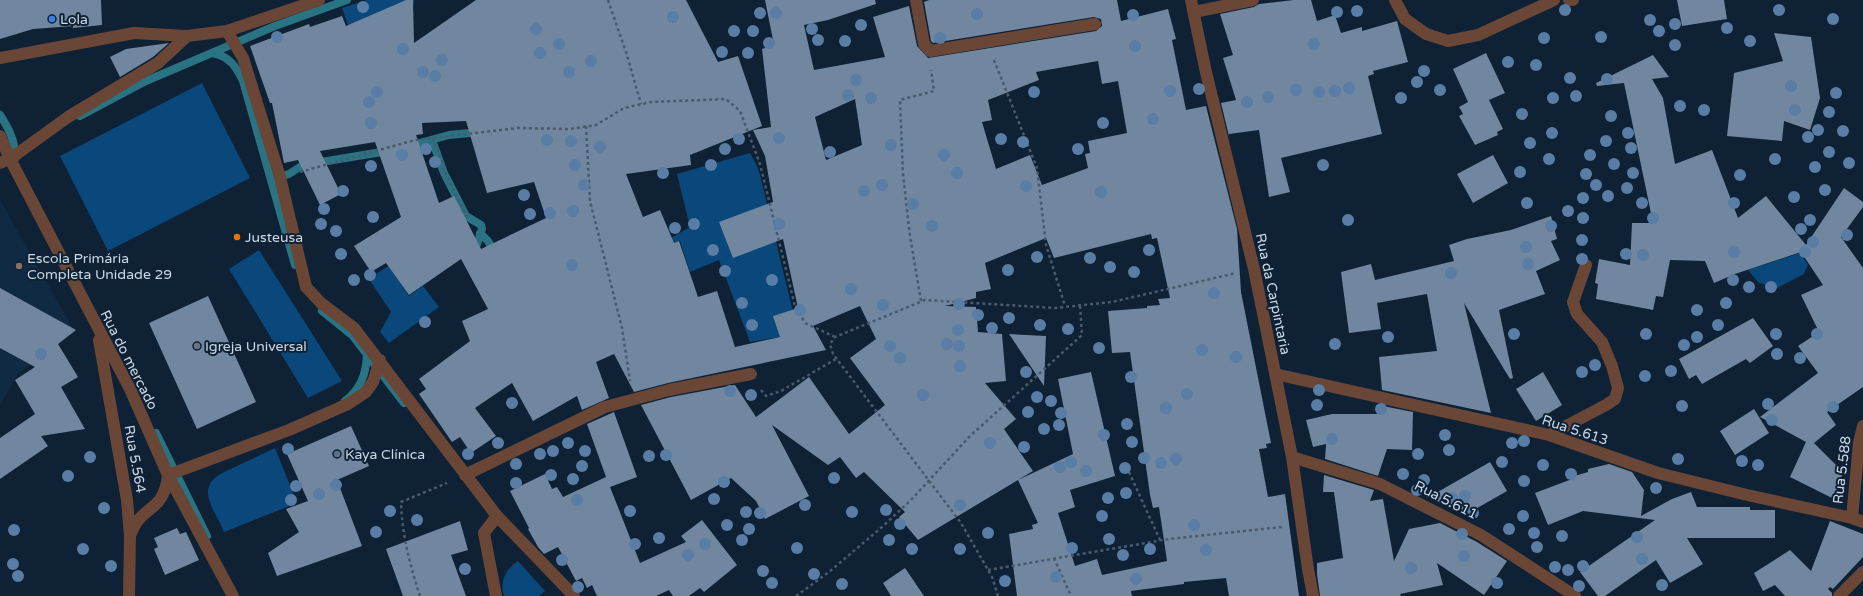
<svg xmlns="http://www.w3.org/2000/svg" width="1863" height="596" font-family="'Varela Round',sans-serif">
<style>
.built{fill:#112a43}
.green{fill:#0a487c}
.lines{fill:none;stroke-linecap:round;stroke-linejoin:round}
.stream{stroke:#2a7383;stroke-width:8}
.building{fill:#70879f;fill-rule:evenodd}
.path{stroke:#495a6c;stroke-width:2.5;stroke-dasharray:3 3;stroke-linecap:butt}
.minor{stroke:#6a4636;stroke-width:12}
.tree{fill:#597da4}
.shop-dot{fill:#3f7fe0;stroke:#0e2135;stroke-width:1.5}
.food-dot{fill:#e8710a;stroke:#0e2135;stroke-width:1.5}
.education-dot{fill:#8d6e63;stroke:#0e2135;stroke-width:1.5}
.worship-dot{fill:#6b7280;stroke:#0e2135;stroke-width:1.5}
.service-dot{fill:#5c6f8a;stroke:#0e2135;stroke-width:1.5}
.labels{text-anchor:middle;dominant-baseline:central;stroke-width:4;stroke-linejoin:round;paint-order:stroke}
.poi-label{font-size:14px;fill:#cbd7e5;stroke:#0e2135;text-anchor:start}
.street-label{font-size:14px;fill:#cbd7e5;stroke:#0e2135}
</style>
<rect width="100%" height="100%" fill="#0e2135"/>
<path class="built" d="M0,200L75,332L18,374L0,405Z"/>
<path class="green" d="M367,0H414L412,16L351,34L342,8Z
M202,83L250,178L108,251L60,156Z
M750,153L756,164L760,175L792,308L802,325L813,331L750,342L719,260L690,272L680,241L673,243L671,238L690,227L677,174Z
M434,235L435,236L390,268L409,296L423,286L439,307L389,343L380,332L391,312L369,279Z
M259,250L342,381L308,398L229,269Z
M1800,253L1808,265L1804,274L1775,289L1758,282L1748,270Z
M275,448L297,503L224,532C215,509 194,489 222,473Z
M518,561L545,591L539,596H504C499,582 506,569 518,561Z"/>
<g class="lines">
<path class="stream" d="M212,53C229,56 236,66 243,81L295,265
M0,115C9,129 16,142 15,159
M80,116L146,81L275,26L347,0
M432,140L444,173L466,216L481,225L482,229L474,253
M409,146L449,135L480,132
M276,178L289,174L303,165L388,151
M480,233L488,241L495,253
M322,311L353,336L404,403
M345,401C361,389 366,374 367,355
M156,433L207,536"/>
</g>
<path class="building" d="M0,0H101L102,25L73,28V26L33,29L0,39Z
M406,0H413L414,43L476,0H686L718,62L738,56L762,126L690,155L691,165L626,174L643,217L660,210L674,243L679,241L698,297L717,291L735,347L780,337L773,316L798,308L783,239L733,258L719,222L773,202L765,156L753,130L771,127L762,49L774,45L765,0H875L876,4L828,20L804,25L814,70L885,57L873,17L909,6L917,46L928,58L1096,31L1102,26L1101,19L1094,17L933,43L931,41L924,2L929,0H1117L1121,21L1168,9L1176,39L1172,40L1186,110L1206,106L1237,229L1241,292L1271,443L1266,444L1267,448L1259,449L1268,497L1285,494L1299,596H1229L1226,578L1184,582V584L1131,591L1132,596H1017L1009,534L1033,529L1032,525L1038,523L1018,480L918,540L899,517L905,512L864,472L856,478L840,457L828,465L772,425L809,496L765,519L756,501L731,478L691,500L641,405L671,397L735,385L756,417L809,377L849,434L885,405L850,358L876,339L860,306L813,326L826,350L668,383L634,392L614,354L596,362L609,398L582,410L577,396L533,421L512,383L475,408L496,436L471,453L460,437L452,442L419,394L426,389L419,379L470,341L462,321L488,309L461,259L409,295L386,263L371,272L354,246L401,217L375,142L320,151L341,194L320,205L298,160L284,163L272,103H270L250,46L309,24L310,27L342,16L346,26ZM1098,61L1102,84L1118,81L1127,133L1088,141L1090,153L1085,154L1088,168L1042,185L1030,155L996,169L982,122L992,120L988,100L1039,80L1036,72ZM855,99L862,145L826,160L815,117ZM466,121L487,193L534,182L546,218L481,249L454,196L439,203L416,135L423,134L422,123ZM1151,234L1152,239L1157,238L1170,298L1158,299L1160,305L1147,306V308L1108,311L1112,353L1130,352L1150,495L1153,508L1159,507L1167,561L1102,575L1097,559L1075,566L1058,513L1075,507L1070,490L1115,476L1091,372L1058,379L1073,454L1018,480L1033,471L1004,429L1016,419L985,383L1006,381L1002,334L978,332L976,307L945,306L976,298V292L991,289L985,263L1046,238L1054,258Z
M1294,0H1311L1317,21L1335,15L1341,33L1362,27V31L1397,21L1408,62L1373,71L1374,74L1368,76L1382,134L1281,158L1290,192L1269,197L1259,130L1229,134V136L1221,103L1236,100L1223,58L1233,55L1220,14L1254,7L1259,4Z
M1677,0H1724L1727,19L1682,26Z
M1774,33L1811,37L1820,98L1810,130L1784,121L1782,141L1727,136L1734,73L1783,61Z
M169,43L153,57L120,77L110,57L126,49Z
M1486,53L1505,93L1489,100L1503,129L1497,132L1498,135L1475,145L1459,116L1463,114L1459,107L1468,102L1453,69Z
M1653,55L1669,77L1652,79L1663,98L1675,164L1712,150L1738,218L1766,196L1806,245L1844,188L1863,202V207L1841,237L1863,268V387L1827,412L1836,425L1814,443L1843,472L1834,499L1790,477L1806,442L1760,417L1818,373L1798,346L1819,332L1801,295L1823,285L1801,252L1735,274L1714,283L1705,261L1670,260L1663,297L1656,296L1653,310L1596,299L1598,284L1595,283L1599,259L1630,265L1632,223H1653L1624,83L1597,86L1596,83Z
M1493,155L1508,183L1473,203L1457,174Z
M1551,216L1557,239L1551,241L1560,260L1536,271L1545,294L1499,310L1513,378L1510,379L1464,303L1491,413L1382,390L1379,357L1437,351L1427,294L1377,303L1381,329L1349,333L1341,272L1371,264L1375,280L1454,261L1449,245L1467,239L1511,230Z
M0,288L76,330L58,344L78,377L61,387L85,429L41,436L48,446L0,479V438L35,414L15,380L35,367L0,348Z
M208,296L256,402L197,429L149,323Z
M1753,318L1773,346L1750,363L1746,359L1702,384L1696,375L1689,379L1679,359Z
M1009,334L1046,336L1044,386Z
M1543,372L1562,405L1536,421L1516,389Z
M1383,406L1413,412L1412,450L1387,449L1378,476L1325,459L1326,444L1313,447L1306,420L1332,414H1384Z
M1754,409L1769,433L1735,455L1720,431Z
M614,412L637,477L610,487L640,563L686,542L681,536L702,520L737,565L704,592L700,588L689,596H673L669,590L656,596H597L592,585L587,588L582,578L576,581L558,547L544,554L538,547L528,529L529,528L510,491L545,474L552,489L557,487L563,497L606,477L587,424Z
M351,426L369,466L337,480L362,546L277,576L268,553L299,532L286,509L308,501L287,454Z
M1490,462L1507,491L1465,515L1429,497Z
M1609,464L1632,472L1644,490L1641,516L1672,499L1691,492L1697,507H1750V510H1775V538H1687L1703,564L1670,583L1656,560L1605,596H1598L1580,572L1655,520L1583,511L1548,525L1535,493L1572,479L1571,477L1588,472V469Z
M1324,475L1374,490L1370,501L1383,499L1394,561L1409,529L1440,523L1477,542L1507,561L1484,595L1437,563L1443,585L1400,594L1401,596H1320L1317,574V563L1343,558L1334,492H1323Z
M460,521L468,550L451,555L466,596H403L386,549Z
M1830,521L1863,534V557L1833,589L1830,587L1828,589L1832,593V596H1785L1775,585L1763,591L1754,573L1790,550L1811,571Z
M177,528L180,534L186,532L199,560L165,575L154,549L158,547L154,538Z
M905,568L924,596H891L883,583Z"/>
<g class="lines">
<path class="path" d="M608,0L626,52L641,104
M994,60L1037,168L1046,245L1065,306
M586,126L590,201L622,328L630,381
M433,138L445,173L467,217
M300,172L415,140L518,128L570,129L596,125L624,108L651,102L726,99L740,111L760,164L795,306L805,323L835,337
M921,301L910,236L903,174L900,100L934,91L931,70
M761,390L766,396L781,391L836,359
M1129,472L1160,540
M1054,558L1071,596
M988,570L1169,539L1282,527
M420,596C410,565 402,535 401,502L447,483
M796,596L829,572L882,527L911,500L969,437L1082,335L1080,305
M998,596L992,577L961,523L833,354L830,344L835,337L925,300L1055,308L1112,302L1236,273"/>
<path class="minor" d="M916,0L924,44L930,51L1095,24
M1191,0L1205,68L1254,269L1292,457L1308,569L1313,596
M1395,0L1405,19L1426,34L1448,41L1478,35L1554,0
M1569,0H1573
M1194,12L1253,0
M227,31L243,58L280,177L306,287L321,303L354,328L497,516L574,596
M0,58L134,33L187,36L227,31L319,0
M0,136L10,159L130,389L168,475L233,596
M0,163L10,159L68,117L158,63L187,36
M99,340L127,500L130,536L129,596
M1275,374L1549,435L1658,473L1747,495L1852,518L1863,522
M1549,435L1606,405L1615,399L1618,388L1612,366L1602,342L1577,314L1573,302L1586,265
M1292,457L1380,484L1481,535L1575,596
M465,475L605,407L669,390L751,374
M1852,518L1859,443L1863,426
M130,536C137,516 144,516 158,502C164,495 167,485 168,475L289,430L348,404L366,392L373,382L380,360
M496,596L484,533L497,516
M1839,596L1863,572"/>
</g>
<g class="tree">
<circle cx="363" cy="7" r="6"/>
<circle cx="1565" cy="10" r="6"/>
<circle cx="1779" cy="10" r="6"/>
<circle cx="1357" cy="11" r="6"/>
<circle cx="1337" cy="12" r="6"/>
<circle cx="760" cy="13" r="6"/>
<circle cx="776" cy="13" r="6"/>
<circle cx="977" cy="14" r="6"/>
<circle cx="1133" cy="15" r="6"/>
<circle cx="673" cy="17" r="6"/>
<circle cx="1833" cy="19" r="6"/>
<circle cx="1650" cy="20" r="6"/>
<circle cx="1675" cy="24" r="6"/>
<circle cx="861" cy="25" r="6"/>
<circle cx="1727" cy="28" r="6"/>
<circle cx="536" cy="29" r="6"/>
<circle cx="812" cy="29" r="6"/>
<circle cx="734" cy="31" r="6"/>
<circle cx="753" cy="31" r="6"/>
<circle cx="1659" cy="31" r="6"/>
<circle cx="277" cy="37" r="6"/>
<circle cx="1601" cy="37" r="6"/>
<circle cx="940" cy="38" r="6"/>
<circle cx="1544" cy="38" r="6"/>
<circle cx="818" cy="40" r="6"/>
<circle cx="845" cy="41" r="6"/>
<circle cx="1750" cy="41" r="6"/>
<circle cx="769" cy="43" r="6"/>
<circle cx="559" cy="44" r="6"/>
<circle cx="1314" cy="44" r="6"/>
<circle cx="1675" cy="45" r="6"/>
<circle cx="1135" cy="46" r="6"/>
<circle cx="403" cy="49" r="6"/>
<circle cx="722" cy="52" r="6"/>
<circle cx="540" cy="53" r="6"/>
<circle cx="748" cy="53" r="6"/>
<circle cx="442" cy="60" r="6"/>
<circle cx="591" cy="61" r="6"/>
<circle cx="1508" cy="62" r="6"/>
<circle cx="1536" cy="65" r="6"/>
<circle cx="1424" cy="71" r="6"/>
<circle cx="423" cy="72" r="6"/>
<circle cx="569" cy="72" r="6"/>
<circle cx="435" cy="76" r="6"/>
<circle cx="1570" cy="78" r="6"/>
<circle cx="1607" cy="79" r="6"/>
<circle cx="856" cy="80" r="6"/>
<circle cx="1417" cy="82" r="6"/>
<circle cx="1791" cy="86" r="6"/>
<circle cx="1349" cy="88" r="6"/>
<circle cx="1199" cy="89" r="6"/>
<circle cx="1296" cy="90" r="6"/>
<circle cx="1440" cy="90" r="6"/>
<circle cx="1170" cy="91" r="6"/>
<circle cx="1335" cy="91" r="6"/>
<circle cx="377" cy="92" r="6"/>
<circle cx="1034" cy="92" r="6"/>
<circle cx="1319" cy="92" r="6"/>
<circle cx="1836" cy="93" r="6"/>
<circle cx="848" cy="95" r="6"/>
<circle cx="1576" cy="96" r="6"/>
<circle cx="1268" cy="97" r="6"/>
<circle cx="871" cy="98" r="6"/>
<circle cx="1401" cy="98" r="6"/>
<circle cx="1553" cy="98" r="6"/>
<circle cx="369" cy="102" r="6"/>
<circle cx="1247" cy="102" r="6"/>
<circle cx="1680" cy="106" r="6"/>
<circle cx="1704" cy="110" r="6"/>
<circle cx="1795" cy="110" r="6"/>
<circle cx="1829" cy="112" r="6"/>
<circle cx="1522" cy="114" r="6"/>
<circle cx="1611" cy="116" r="6"/>
<circle cx="1153" cy="119" r="6"/>
<circle cx="371" cy="123" r="6"/>
<circle cx="1103" cy="123" r="6"/>
<circle cx="1818" cy="130" r="6"/>
<circle cx="1843" cy="131" r="6"/>
<circle cx="1552" cy="133" r="6"/>
<circle cx="1628" cy="133" r="6"/>
<circle cx="1808" cy="137" r="6"/>
<circle cx="779" cy="138" r="6"/>
<circle cx="739" cy="139" r="6"/>
<circle cx="1001" cy="139" r="6"/>
<circle cx="547" cy="140" r="6"/>
<circle cx="571" cy="141" r="6"/>
<circle cx="1606" cy="141" r="6"/>
<circle cx="1023" cy="142" r="6"/>
<circle cx="1530" cy="143" r="6"/>
<circle cx="891" cy="145" r="6"/>
<circle cx="600" cy="147" r="6"/>
<circle cx="1631" cy="148" r="6"/>
<circle cx="426" cy="149" r="6"/>
<circle cx="725" cy="149" r="6"/>
<circle cx="1078" cy="149" r="6"/>
<circle cx="830" cy="152" r="6"/>
<circle cx="1829" cy="152" r="6"/>
<circle cx="402" cy="155" r="6"/>
<circle cx="944" cy="155" r="6"/>
<circle cx="1590" cy="155" r="6"/>
<circle cx="1549" cy="159" r="6"/>
<circle cx="1775" cy="159" r="6"/>
<circle cx="435" cy="162" r="6"/>
<circle cx="1849" cy="163" r="6"/>
<circle cx="1614" cy="164" r="6"/>
<circle cx="575" cy="165" r="6"/>
<circle cx="711" cy="165" r="6"/>
<circle cx="1323" cy="165" r="6"/>
<circle cx="371" cy="166" r="6"/>
<circle cx="1815" cy="167" r="6"/>
<circle cx="1520" cy="172" r="6"/>
<circle cx="663" cy="173" r="6"/>
<circle cx="957" cy="173" r="6"/>
<circle cx="1633" cy="173" r="6"/>
<circle cx="1586" cy="174" r="6"/>
<circle cx="1740" cy="175" r="6"/>
<circle cx="584" cy="185" r="6"/>
<circle cx="882" cy="185" r="6"/>
<circle cx="1596" cy="185" r="6"/>
<circle cx="1026" cy="186" r="6"/>
<circle cx="1627" cy="188" r="6"/>
<circle cx="1825" cy="190" r="6"/>
<circle cx="343" cy="191" r="6"/>
<circle cx="864" cy="191" r="6"/>
<circle cx="1101" cy="192" r="6"/>
<circle cx="524" cy="195" r="6"/>
<circle cx="1608" cy="196" r="6"/>
<circle cx="1794" cy="197" r="6"/>
<circle cx="1583" cy="198" r="6"/>
<circle cx="1527" cy="203" r="6"/>
<circle cx="1642" cy="203" r="6"/>
<circle cx="1734" cy="203" r="6"/>
<circle cx="913" cy="204" r="6"/>
<circle cx="324" cy="209" r="6"/>
<circle cx="573" cy="211" r="6"/>
<circle cx="1568" cy="211" r="6"/>
<circle cx="550" cy="213" r="6"/>
<circle cx="530" cy="214" r="6"/>
<circle cx="373" cy="217" r="6"/>
<circle cx="1583" cy="218" r="6"/>
<circle cx="1653" cy="218" r="6"/>
<circle cx="1348" cy="220" r="6"/>
<circle cx="1810" cy="220" r="6"/>
<circle cx="321" cy="224" r="6"/>
<circle cx="694" cy="224" r="6"/>
<circle cx="779" cy="224" r="6"/>
<circle cx="932" cy="226" r="6"/>
<circle cx="1551" cy="226" r="6"/>
<circle cx="675" cy="228" r="6"/>
<circle cx="1801" cy="229" r="6"/>
<circle cx="336" cy="231" r="6"/>
<circle cx="1847" cy="235" r="6"/>
<circle cx="1582" cy="240" r="6"/>
<circle cx="1813" cy="242" r="6"/>
<circle cx="1526" cy="247" r="6"/>
<circle cx="713" cy="250" r="6"/>
<circle cx="1149" cy="250" r="6"/>
<circle cx="1734" cy="252" r="6"/>
<circle cx="1805" cy="252" r="6"/>
<circle cx="341" cy="254" r="6"/>
<circle cx="1626" cy="254" r="6"/>
<circle cx="1643" cy="255" r="6"/>
<circle cx="1037" cy="257" r="6"/>
<circle cx="1090" cy="258" r="6"/>
<circle cx="1582" cy="259" r="6"/>
<circle cx="1528" cy="264" r="6"/>
<circle cx="572" cy="265" r="6"/>
<circle cx="1110" cy="267" r="6"/>
<circle cx="1008" cy="270" r="6"/>
<circle cx="725" cy="271" r="6"/>
<circle cx="1134" cy="272" r="6"/>
<circle cx="1451" cy="273" r="6"/>
<circle cx="370" cy="275" r="6"/>
<circle cx="354" cy="280" r="6"/>
<circle cx="772" cy="280" r="6"/>
<circle cx="1733" cy="280" r="6"/>
<circle cx="1749" cy="287" r="6"/>
<circle cx="1771" cy="287" r="6"/>
<circle cx="851" cy="289" r="6"/>
<circle cx="1214" cy="293" r="6"/>
<circle cx="742" cy="303" r="6"/>
<circle cx="1726" cy="303" r="6"/>
<circle cx="959" cy="304" r="6"/>
<circle cx="883" cy="305" r="6"/>
<circle cx="800" cy="310" r="6"/>
<circle cx="1697" cy="310" r="6"/>
<circle cx="978" cy="315" r="6"/>
<circle cx="1009" cy="318" r="6"/>
<circle cx="425" cy="322" r="6"/>
<circle cx="752" cy="325" r="6"/>
<circle cx="1040" cy="325" r="6"/>
<circle cx="1718" cy="325" r="6"/>
<circle cx="992" cy="328" r="6"/>
<circle cx="1068" cy="329" r="6"/>
<circle cx="958" cy="330" r="6"/>
<circle cx="1514" cy="334" r="6"/>
<circle cx="1646" cy="334" r="6"/>
<circle cx="1776" cy="334" r="6"/>
<circle cx="1817" cy="334" r="6"/>
<circle cx="1388" cy="337" r="6"/>
<circle cx="1697" cy="337" r="6"/>
<circle cx="947" cy="344" r="6"/>
<circle cx="1335" cy="344" r="6"/>
<circle cx="1684" cy="345" r="6"/>
<circle cx="890" cy="346" r="6"/>
<circle cx="959" cy="346" r="6"/>
<circle cx="1099" cy="348" r="6"/>
<circle cx="1202" cy="350" r="6"/>
<circle cx="41" cy="354" r="6"/>
<circle cx="1777" cy="354" r="6"/>
<circle cx="1236" cy="357" r="6"/>
<circle cx="900" cy="358" r="6"/>
<circle cx="1800" cy="358" r="6"/>
<circle cx="1595" cy="365" r="6"/>
<circle cx="960" cy="366" r="6"/>
<circle cx="1671" cy="371" r="6"/>
<circle cx="1026" cy="372" r="6"/>
<circle cx="1582" cy="372" r="6"/>
<circle cx="1645" cy="376" r="6"/>
<circle cx="1131" cy="377" r="6"/>
<circle cx="1319" cy="390" r="6"/>
<circle cx="730" cy="391" r="6"/>
<circle cx="1187" cy="394" r="6"/>
<circle cx="751" cy="395" r="6"/>
<circle cx="923" cy="395" r="6"/>
<circle cx="1037" cy="397" r="6"/>
<circle cx="1051" cy="401" r="6"/>
<circle cx="512" cy="403" r="6"/>
<circle cx="1768" cy="404" r="6"/>
<circle cx="1317" cy="405" r="6"/>
<circle cx="1682" cy="406" r="6"/>
<circle cx="1833" cy="407" r="6"/>
<circle cx="1166" cy="408" r="6"/>
<circle cx="1381" cy="409" r="6"/>
<circle cx="1028" cy="412" r="6"/>
<circle cx="1061" cy="413" r="6"/>
<circle cx="1772" cy="420" r="6"/>
<circle cx="1127" cy="424" r="6"/>
<circle cx="1059" cy="425" r="6"/>
<circle cx="1044" cy="429" r="6"/>
<circle cx="1104" cy="435" r="6"/>
<circle cx="1445" cy="435" r="6"/>
<circle cx="1332" cy="439" r="6"/>
<circle cx="1524" cy="441" r="6"/>
<circle cx="1132" cy="442" r="6"/>
<circle cx="498" cy="443" r="6"/>
<circle cx="568" cy="443" r="6"/>
<circle cx="990" cy="443" r="6"/>
<circle cx="1512" cy="443" r="6"/>
<circle cx="1024" cy="447" r="6"/>
<circle cx="288" cy="449" r="6"/>
<circle cx="1449" cy="450" r="6"/>
<circle cx="553" cy="451" r="6"/>
<circle cx="585" cy="451" r="6"/>
<circle cx="468" cy="454" r="6"/>
<circle cx="540" cy="454" r="6"/>
<circle cx="1418" cy="454" r="6"/>
<circle cx="666" cy="455" r="6"/>
<circle cx="649" cy="456" r="6"/>
<circle cx="90" cy="457" r="6"/>
<circle cx="1144" cy="458" r="6"/>
<circle cx="1176" cy="459" r="6"/>
<circle cx="1678" cy="459" r="6"/>
<circle cx="1742" cy="461" r="6"/>
<circle cx="1071" cy="462" r="6"/>
<circle cx="1502" cy="462" r="6"/>
<circle cx="1161" cy="463" r="6"/>
<circle cx="516" cy="464" r="6"/>
<circle cx="1543" cy="465" r="6"/>
<circle cx="1758" cy="465" r="6"/>
<circle cx="582" cy="466" r="6"/>
<circle cx="1060" cy="467" r="6"/>
<circle cx="1125" cy="468" r="6"/>
<circle cx="1086" cy="471" r="6"/>
<circle cx="1403" cy="474" r="6"/>
<circle cx="1571" cy="474" r="6"/>
<circle cx="551" cy="475" r="6"/>
<circle cx="68" cy="476" r="6"/>
<circle cx="834" cy="478" r="6"/>
<circle cx="573" cy="479" r="6"/>
<circle cx="1424" cy="480" r="6"/>
<circle cx="1524" cy="481" r="6"/>
<circle cx="724" cy="482" r="6"/>
<circle cx="516" cy="483" r="6"/>
<circle cx="336" cy="485" r="6"/>
<circle cx="296" cy="486" r="6"/>
<circle cx="1656" cy="488" r="6"/>
<circle cx="1417" cy="490" r="6"/>
<circle cx="1126" cy="493" r="6"/>
<circle cx="319" cy="494" r="6"/>
<circle cx="1465" cy="496" r="6"/>
<circle cx="1108" cy="498" r="6"/>
<circle cx="1452" cy="498" r="6"/>
<circle cx="714" cy="499" r="6"/>
<circle cx="291" cy="500" r="6"/>
<circle cx="577" cy="500" r="6"/>
<circle cx="805" cy="505" r="6"/>
<circle cx="960" cy="505" r="6"/>
<circle cx="104" cy="508" r="6"/>
<circle cx="886" cy="510" r="6"/>
<circle cx="390" cy="511" r="6"/>
<circle cx="630" cy="511" r="6"/>
<circle cx="746" cy="512" r="6"/>
<circle cx="852" cy="512" r="6"/>
<circle cx="760" cy="513" r="6"/>
<circle cx="1473" cy="513" r="6"/>
<circle cx="1102" cy="516" r="6"/>
<circle cx="1523" cy="516" r="6"/>
<circle cx="417" cy="520" r="6"/>
<circle cx="900" cy="524" r="6"/>
<circle cx="727" cy="525" r="6"/>
<circle cx="1194" cy="525" r="6"/>
<circle cx="749" cy="529" r="6"/>
<circle cx="1509" cy="529" r="6"/>
<circle cx="14" cy="530" r="6"/>
<circle cx="376" cy="532" r="6"/>
<circle cx="988" cy="533" r="6"/>
<circle cx="1534" cy="533" r="6"/>
<circle cx="1462" cy="534" r="6"/>
<circle cx="1562" cy="536" r="6"/>
<circle cx="1637" cy="537" r="6"/>
<circle cx="659" cy="538" r="6"/>
<circle cx="1109" cy="539" r="6"/>
<circle cx="742" cy="540" r="6"/>
<circle cx="889" cy="540" r="6"/>
<circle cx="635" cy="544" r="6"/>
<circle cx="705" cy="544" r="6"/>
<circle cx="1537" cy="547" r="6"/>
<circle cx="797" cy="548" r="6"/>
<circle cx="1072" cy="548" r="6"/>
<circle cx="83" cy="549" r="6"/>
<circle cx="912" cy="549" r="6"/>
<circle cx="960" cy="549" r="6"/>
<circle cx="1150" cy="549" r="6"/>
<circle cx="1206" cy="550" r="6"/>
<circle cx="688" cy="555" r="6"/>
<circle cx="1123" cy="555" r="6"/>
<circle cx="1464" cy="556" r="6"/>
<circle cx="1642" cy="559" r="6"/>
<circle cx="562" cy="560" r="6"/>
<circle cx="13" cy="564" r="6"/>
<circle cx="111" cy="566" r="6"/>
<circle cx="1583" cy="566" r="6"/>
<circle cx="1555" cy="567" r="6"/>
<circle cx="1411" cy="568" r="6"/>
<circle cx="465" cy="569" r="6"/>
<circle cx="1568" cy="570" r="6"/>
<circle cx="763" cy="571" r="6"/>
<circle cx="814" cy="574" r="6"/>
<circle cx="18" cy="576" r="6"/>
<circle cx="1056" cy="577" r="6"/>
<circle cx="1136" cy="579" r="6"/>
<circle cx="1005" cy="581" r="6"/>
<circle cx="772" cy="583" r="6"/>
<circle cx="1497" cy="583" r="6"/>
<circle cx="842" cy="584" r="6"/>
<circle cx="1662" cy="585" r="6"/>
<circle cx="1579" cy="586" r="6"/>
<circle cx="578" cy="587" r="6"/>
</g>
<circle class="shop-dot" cx="52" cy="19" r="4"/>
<circle class="food-dot" cx="237" cy="237" r="4"/>
<circle class="education-dot" cx="19" cy="266" r="4"/>
<circle class="worship-dot" cx="197" cy="346" r="4"/>
<circle class="service-dot" cx="337" cy="454" r="4"/>
<g class="labels">
<g class="poi-label">
<text x="60" y="19">Lola</text>
<text x="245" y="237">Justeusa</text>
<text x="27" y="258">Escola Primária<tspan x="27" dy="16">Completa Unidade 29</tspan></text>
<text x="205" y="346">Igreja Universal</text>
<text x="345" y="454">Kaya Clínica</text>
</g>
<g class="street-label">
<text transform="translate(1273 294) rotate(78)">Rua da Carpintaria</text>
<text transform="translate(129 360) rotate(63)">Rua do mercado</text>
<text transform="translate(1575 430) rotate(18)">Rua 5.613</text>
<text transform="translate(135 459) rotate(80)">Rua 5.564</text>
<text transform="translate(1842 470) rotate(-83)">Rua 5.588</text>
<text transform="translate(1446 500) rotate(27)">Rua 5.611</text>
</g>
</g>
</svg>
